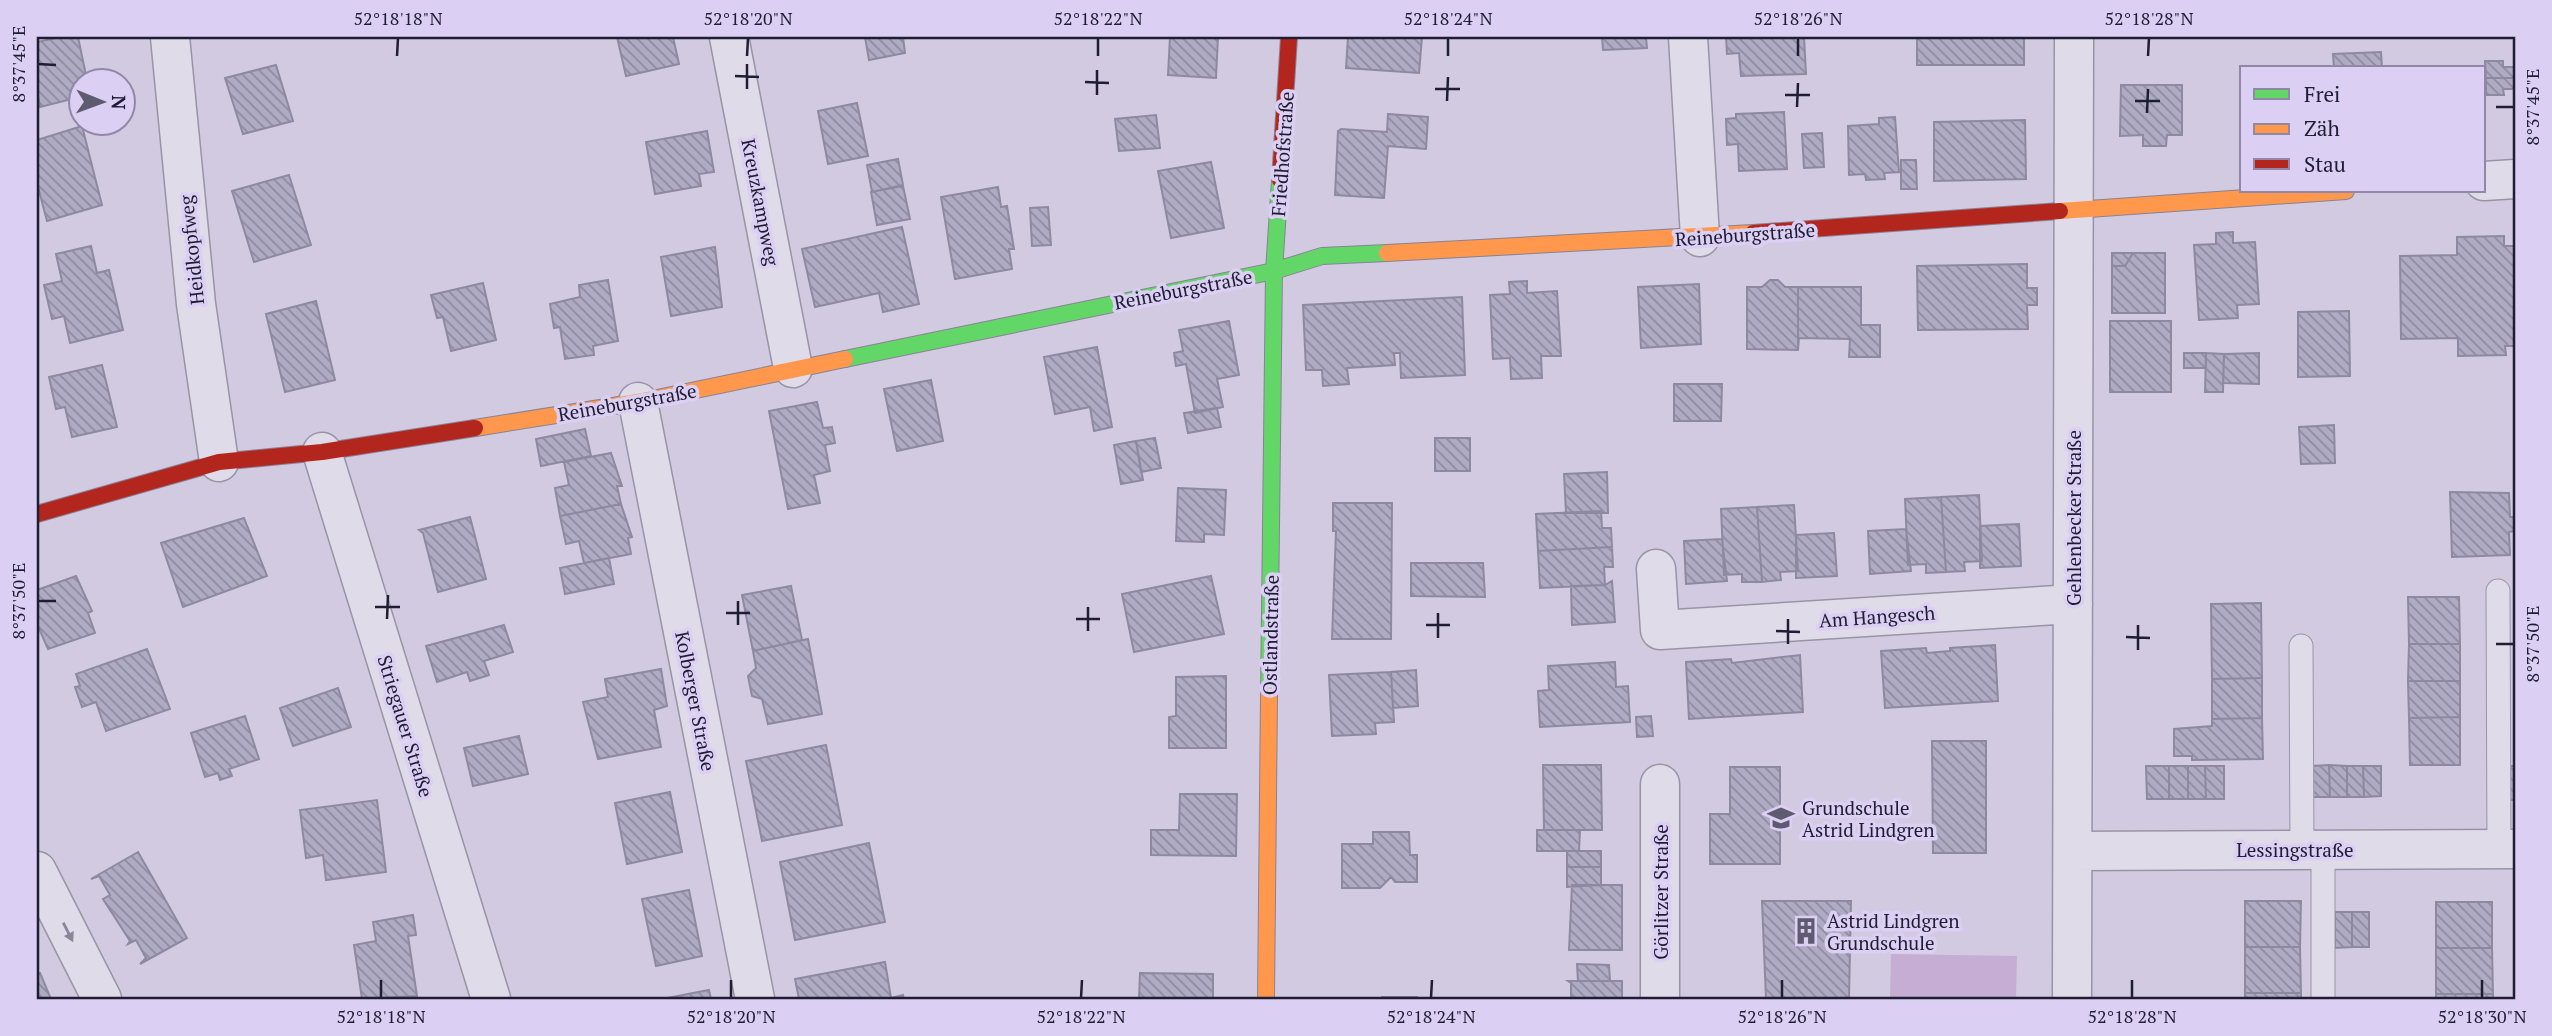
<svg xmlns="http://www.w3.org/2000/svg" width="2552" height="1036" font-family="'PT Serif',serif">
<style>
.park{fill:#c5add3}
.building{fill:url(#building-back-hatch);stroke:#8d8aa0;stroke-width:2}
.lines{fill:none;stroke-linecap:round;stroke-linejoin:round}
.lane-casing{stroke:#9894a6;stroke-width:25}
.street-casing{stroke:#9894a6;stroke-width:41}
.fast-casing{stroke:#888395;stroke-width:18}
.slow-casing{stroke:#888395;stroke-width:18}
.jam-casing{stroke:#888395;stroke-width:18}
.lane{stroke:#e0dbe9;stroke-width:23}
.street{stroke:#e0dbe9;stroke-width:38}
.fast{stroke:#63d668;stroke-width:16}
.slow{stroke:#ff974d;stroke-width:16}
.jam{stroke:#b3261e;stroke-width:16}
.oneway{fill:#898697}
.ticks{fill:none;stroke:#1f1d33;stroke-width:2.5}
.labels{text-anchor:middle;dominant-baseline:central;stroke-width:7;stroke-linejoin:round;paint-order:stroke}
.street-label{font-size:19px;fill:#1f1d33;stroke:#dbcff3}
.poi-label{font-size:19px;fill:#1f1d33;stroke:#dbcff3;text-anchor:start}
.neatline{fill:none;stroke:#1f1d33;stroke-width:2.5}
.ticks-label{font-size:18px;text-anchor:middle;fill:#1f1d33}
</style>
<defs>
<pattern id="building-back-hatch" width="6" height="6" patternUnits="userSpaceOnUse" patternTransform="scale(1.75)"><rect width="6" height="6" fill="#afabc4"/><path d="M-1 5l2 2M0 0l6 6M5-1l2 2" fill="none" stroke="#8e8ba0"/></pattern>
</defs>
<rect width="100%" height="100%" fill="#d2cae1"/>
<path class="park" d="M1891,954L2017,956L2016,999H1890Z"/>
<path class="building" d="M61,37H78L87,80H80V97L40,107L37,90V42Z
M617,37H673L679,64L626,76Z
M865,37H903L905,53L869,60Z
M1170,37H1218L1216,78L1168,75Z
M1348,37H1422L1419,73L1346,68Z
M1602,37H1646L1647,48L1603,50Z
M1726,37H1804L1806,74L1741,76L1739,53L1727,54Z
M1917,37H2024V65H1917Z
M2381,52L2382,68H2334L2333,54Z
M2485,61H2503V67H2515V78H2486Z
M276,65L293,121L243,134L225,78Z
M2486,78H2515V89H2503L2504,95H2486Z
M2121,85H2182V135H2167L2166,146H2143V135L2120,136Z
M857,103L868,156L828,164L818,111Z
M1784,112L1787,169L1739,171L1738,144L1727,145L1726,119L1736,118V114Z
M1388,114L1428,117L1426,149L1388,146L1384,198L1335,195L1338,131L1341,129L1387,132Z
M1156,115L1160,148L1119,151L1115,119Z
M1895,117L1899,172L1884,173L1885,179L1866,180L1865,174L1849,175L1848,126L1879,124V118Z
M2025,120L2026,179L1934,181V122Z
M82,126L102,205L47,221L37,183V140Z
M707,131L714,172L699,174L701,186L655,194L646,142Z
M1822,133L1824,167L1804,168L1802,134Z
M898,159L903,185L872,192L867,165Z
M1901,160H1916L1917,189H1901Z
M1211,162L1224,228L1171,238L1158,171Z
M289,175L311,245L254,262L232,191Z
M903,186L910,219L877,225L871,192Z
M998,187L1001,207L1007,206L1014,249H1009L1012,269L955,279L941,197Z
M1048,207L1051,245L1032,246L1030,208Z
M902,227L919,304L883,312L879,293L815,307L802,249Z
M2233,232V243L2255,242L2259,304L2237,305L2238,318L2199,320L2194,245L2216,244V233Z
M2504,236V246H2515V346H2505L2506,355L2458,356V338L2401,339L2400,256L2457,255V237Z
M91,246L97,273L109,270L123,330L70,343L64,316L52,319L44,285L62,281L56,254Z
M715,247L722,307L671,316L661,257Z
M2112,253H2133L2125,266H2112Z
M2133,253H2165V313H2112V266H2125Z
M2027,264V288H2037V305H2027L2028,329L1918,330L1917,266Z
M608,280L618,341L593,346L594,355L565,359L560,327L554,328L550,304L580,297L579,285Z
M1770,280H1778L1785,287H1798V350L1747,349V287H1762Z
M1527,281V293L1557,291L1561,356H1541L1542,378L1511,379L1510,358L1493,359L1490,295L1510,294L1509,282Z
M483,283L496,340L451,351L443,317L437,318L431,295Z
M1699,284L1701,344L1641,348L1638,287Z
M1798,287H1861V325H1880V357H1849L1850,339L1799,338L1798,350Z
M1462,297L1465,375L1401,378L1400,353H1394L1395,365L1347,368L1349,384L1323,386L1322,370H1306L1303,305Z
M316,301L335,380L285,392L266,314Z
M2349,311L2350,376L2298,377V312Z
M1229,321L1239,375L1217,379L1223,407L1195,413L1186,364L1176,366L1174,353L1183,351L1179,330Z
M2110,321H2171V392H2110Z
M1097,347L1112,427L1094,431L1090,407L1055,414L1044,357Z
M2184,353H2206V368H2184Z
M2206,353L2224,354L2223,392H2205Z
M2259,353V384L2223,383L2224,354Z
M102,365L117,427L72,437L65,407L56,409L49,377Z
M931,380L943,441L897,451L884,389Z
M1674,384H1722L1721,421H1674Z
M817,402L823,428L832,427L835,443L825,445L830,471L814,475L820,503L788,509L769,411Z
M1217,408L1221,427L1188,433L1184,413Z
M2334,425L2335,463L2301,464L2299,427Z
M585,429L591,456L541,466L536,439Z
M1155,438L1161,468L1141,472L1136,441Z
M1435,438H1470V471H1435Z
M1136,441L1143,480L1121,484L1114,445Z
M611,453L622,486H617L621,504L560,516L555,488L569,485L564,462Z
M1607,472L1608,513H1566L1564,474Z
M1178,488L1226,490L1224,535L1204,534V542L1176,541Z
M2450,492L2509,493L2510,517H2515V531L2509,532L2510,555L2452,557Z
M1979,495L1982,561L1964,562L1965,571L1946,572L1941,497Z
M1941,497L1946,572L1926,573V564L1908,565L1905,499Z
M1333,503H1392L1391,639H1332L1336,531H1333Z
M621,504L632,537L628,538L631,554L584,563L579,541L566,544L560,516Z
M1794,505L1798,571L1780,572L1781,580L1762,582L1757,507Z
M1757,507L1762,582H1742V574L1724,575L1721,509Z
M1601,511L1602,528H1611L1612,547L1538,551L1536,514Z
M470,517L486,579L438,592L423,533L419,530Z
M244,518L267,576L183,607L161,543Z
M2019,524L2021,566L1980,568V526Z
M1906,529L1911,571L1870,574L1868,531Z
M1834,533L1837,576L1796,578V535Z
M1722,539L1727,581L1686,584L1684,541Z
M1612,547L1613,567H1604L1605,585L1540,588L1538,551Z
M609,558L614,584L565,594L560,568Z
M1411,563H1483L1485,597L1411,596Z
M76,576L92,611L88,613L95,633L48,649L37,624V590Z
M1211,576L1224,634L1134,652L1122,594Z
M1612,581L1615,622L1572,625L1571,586L1605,585Z
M791,586L802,640L753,651L742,595Z
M2408,597H2459L2460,644H2409Z
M2261,603L2262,678L2212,679L2211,604Z
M504,625L513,652L484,661L489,675L470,681L467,672L437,682L426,646Z
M808,639L822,714L768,724L762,699L752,696L748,676L756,668L753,651Z
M2409,644H2460V681H2408Z
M1995,645L1998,701L1885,708L1881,651L1926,648L1927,653L1950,651V648Z
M147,649L170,709L106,731L96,702L82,707L75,687L80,686L76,674Z
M1800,655L1803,712L1689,719L1686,662L1731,659L1732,663Z
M1615,662L1616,687L1628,686L1630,722L1540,727L1538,691L1549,690L1548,666Z
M661,669L667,706L654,710L661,747L598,759L583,702L608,697L605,679Z
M1416,670L1418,706L1393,708L1391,672Z
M1391,672L1394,722L1375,723L1376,734L1332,736L1329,675Z
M1226,676V748H1169V717L1176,716V677Z
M2262,678V718L2212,719V679Z
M2408,681H2460V717L2409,718Z
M338,688L351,727L293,746L280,708Z
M245,716L259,759L229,769L232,776L220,780L218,773L205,777L191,733Z
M1651,716L1653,736L1637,737L1636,717Z
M2460,717V765H2410L2409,718Z
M2262,718L2263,759L2192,760V756H2174V729L2212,726V719Z
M519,736L528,774L473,786L464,748Z
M1932,741H1986V853H1933Z
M826,745L842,825L762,841L746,761Z
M1543,765H1601L1602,830H1544Z
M2329,765L2330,797H2313L2312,766Z
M2329,765L2347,766V797H2330Z
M2146,766H2169V799H2147Z
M2169,766H2188V799H2169Z
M2188,766H2205L2206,799H2188Z
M2205,766H2224V799H2206Z
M2347,766H2363L2364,797H2347Z
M2363,766H2381V796L2364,797Z
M2510,766H2515V800H2510Z
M1730,767H1780V864H1710V814H1730Z
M670,792L682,852L627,864L615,803Z
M1180,794H1237L1236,856L1151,855V830H1179Z
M377,800L386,872L326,880L323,855L306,858L300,810Z
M1537,830H1580L1579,851H1537Z
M1373,832H1409L1410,855H1417V882H1395L1391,877L1380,888H1342V844H1373Z
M869,843L885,922L795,940L780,862Z
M1567,851H1601V867H1567Z
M138,852L187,938L140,964L146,958L136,940L128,944L130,941L103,899L110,895L99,876L91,879Z
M1567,867H1601V885L1567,887Z
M1572,885H1622V950H1569Z
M689,890L702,956L656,966L642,899Z
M1762,901H1851L1849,999H1766Z
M2245,901H2301L2300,947H2245Z
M2436,902H2492V948H2436Z
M2335,912H2352V947L2335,948Z
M2352,912H2369V947H2352Z
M413,915L416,935L408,936L417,996L362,999L354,945L376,941L373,922Z
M2245,947H2300L2301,993H2245Z
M2436,948H2492L2493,994H2436Z
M885,962L891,998L903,995L904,999H799L795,979Z
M1577,964L1609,965L1610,981H1578Z
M40,973L51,999H37V974Z
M1140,973L1213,974V999H1139Z
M1568,981H1622V999H1571V983Z
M709,990L711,999H662Z
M2245,993H2301V999H2245Z
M2436,994H2493V999H2436Z
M1382,997H1417V999H1382Z"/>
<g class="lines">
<defs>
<path id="lane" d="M2498,591L2499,849
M2301,646L2302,848
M2323,999V848"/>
<path id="street" d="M170,37L196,304L219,462
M729,37L793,368
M1688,37L1700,237
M2484,181L2515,179
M638,402L755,999
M322,452L491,999
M1656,569L1660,630L2073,604
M2074,851L2515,849
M37,871L102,999
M1660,999V784
M2072,999L2074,37"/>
<path id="fast" d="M845,359L1274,271L1322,256L1387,253
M1269,696L1274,271L1280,180"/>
<path id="slow" d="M2060,211L2346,191
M1387,253L1753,233
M475,428L638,402L845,359
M1266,999L1269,696"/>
<path id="jam" d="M1280,180L1289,37
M1753,233L2060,211
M37,514L219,462L322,452L475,428"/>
</defs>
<use href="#lane" class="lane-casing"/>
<use href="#street" class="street-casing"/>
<use href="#fast" class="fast-casing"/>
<use href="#slow" class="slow-casing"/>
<use href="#jam" class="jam-casing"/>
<use href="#lane" class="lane"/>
<use href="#street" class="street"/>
<use href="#fast" class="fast"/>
<use href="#slow" class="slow"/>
<use href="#jam" class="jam"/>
</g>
<defs><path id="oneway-solid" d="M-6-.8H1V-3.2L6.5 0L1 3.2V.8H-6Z" transform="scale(1.75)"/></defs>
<use class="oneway" href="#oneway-solid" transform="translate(68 932) rotate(63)"/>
<path class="ticks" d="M397,56L398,38M747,56L748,38M1098,56V38M1448,56V38M1798,56V38M2148,56L2149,38M38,64L56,65M735,76L759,77M1085,82L1109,83M747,89V64M1435,89H1460M1097,95V70M1785,95H1810M1447,101L1448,77M2135,101H2160M1797,107L1798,83M2496,107H2514M2147,113L2148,89M38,601H56M375,607H400M726,613H750M387,619L388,595M1076,619H1100M738,625V601M1426,625H1450M1088,631V607M1776,631L1800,632M2126,637L2150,638M1438,638V613M1788,644V619M2496,644H2514M2138,650V625M381,998V980M731,998V980M1081,998L1082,980M1431,998L1432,980M1782,998V980M2132,998V980M2482,998V980"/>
<defs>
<symbol id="school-bare" viewBox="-9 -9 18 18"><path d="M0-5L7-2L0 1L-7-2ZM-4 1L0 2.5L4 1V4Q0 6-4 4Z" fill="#5e5a70" stroke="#dbcff3" stroke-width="2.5" paint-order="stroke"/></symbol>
<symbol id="building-bare" viewBox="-9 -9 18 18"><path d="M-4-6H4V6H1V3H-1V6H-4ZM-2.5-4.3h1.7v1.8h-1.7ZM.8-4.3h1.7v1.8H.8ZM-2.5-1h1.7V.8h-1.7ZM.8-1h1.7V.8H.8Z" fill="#5e5a70" stroke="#dbcff3" stroke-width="2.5" paint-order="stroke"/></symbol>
</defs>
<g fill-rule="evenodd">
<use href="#school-bare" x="1762" y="799" width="38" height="38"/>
<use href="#building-bare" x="1787" y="912" width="38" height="38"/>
</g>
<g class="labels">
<g class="street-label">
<text transform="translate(1282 154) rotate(-86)">Friedhofstraße</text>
<text transform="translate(761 202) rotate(79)">Kreuzkampweg</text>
<text transform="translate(1745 234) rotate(-4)">Reineburgstraße</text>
<text transform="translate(191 250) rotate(-96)">Heidkopfweg</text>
<text transform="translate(1183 289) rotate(-11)">Reineburgstraße</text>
<text transform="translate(627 402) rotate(-10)">Reineburgstraße</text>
<text transform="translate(2073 518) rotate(-90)">Gehlenbecker Straße</text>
<text transform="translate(1877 616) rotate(-4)">Am Hangesch</text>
<text transform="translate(1270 635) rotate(-89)">Ostlandstraße</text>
<text transform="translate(696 701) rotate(79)">Kolberger Straße</text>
<text transform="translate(406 726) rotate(73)">Striegauer Straße</text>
<text x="2295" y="849">Lessingstraße</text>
<text transform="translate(1660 892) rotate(-90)">Görlitzer Straße</text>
</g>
<g class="poi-label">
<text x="1802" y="807">Grundschule<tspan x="1802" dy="22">Astrid Lindgren</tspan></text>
<text x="1827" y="920">Astrid Lindgren<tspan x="1827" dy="22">Grundschule</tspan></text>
</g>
</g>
<rect width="2552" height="1036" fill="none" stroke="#dbcff3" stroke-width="77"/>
<rect x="2240" y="66" width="245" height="126" fill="#dbcff3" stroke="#9088a6" stroke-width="2"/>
<rect x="2254" y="89" width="35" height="10" fill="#63d668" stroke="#9088a6" stroke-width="2"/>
<text x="2304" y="102" font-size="21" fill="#1f1d33">Frei</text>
<rect x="2254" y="124" width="35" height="10" fill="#ff974d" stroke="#9088a6" stroke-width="2"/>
<text x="2304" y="136" font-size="21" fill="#1f1d33">Zäh</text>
<rect x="2254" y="159" width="35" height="10" fill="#b3261e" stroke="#9088a6" stroke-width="2"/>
<text x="2304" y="172" font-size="21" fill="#1f1d33">Stau</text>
<g transform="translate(102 102) rotate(91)"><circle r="33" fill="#dbcff3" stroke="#9088a6" stroke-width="2"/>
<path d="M0-5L12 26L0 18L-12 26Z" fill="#5e5a70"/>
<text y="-10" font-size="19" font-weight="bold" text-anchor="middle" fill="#1f1d33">N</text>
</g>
<rect x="38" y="38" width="2476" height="960" class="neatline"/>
<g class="ticks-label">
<text x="398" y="25">52°18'18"N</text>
<text x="748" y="25">52°18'20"N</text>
<text x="1098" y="25">52°18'22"N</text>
<text x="1448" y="25">52°18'24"N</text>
<text x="1798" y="25">52°18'26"N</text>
<text x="2149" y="25">52°18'28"N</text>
<text transform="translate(19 64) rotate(-90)" y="6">8°37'45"E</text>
<text transform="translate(2533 107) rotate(-90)" y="6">8°37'45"E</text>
<text transform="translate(19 601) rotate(-90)" y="6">8°37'50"E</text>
<text transform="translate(2533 644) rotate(-90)" y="6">8°37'50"E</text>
<text x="381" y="1023">52°18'18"N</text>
<text x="731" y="1023">52°18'20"N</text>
<text x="1081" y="1023">52°18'22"N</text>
<text x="1431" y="1023">52°18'24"N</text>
<text x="1782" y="1023">52°18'26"N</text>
<text x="2132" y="1023">52°18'28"N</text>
<text x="2482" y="1023">52°18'30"N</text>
</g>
</svg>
